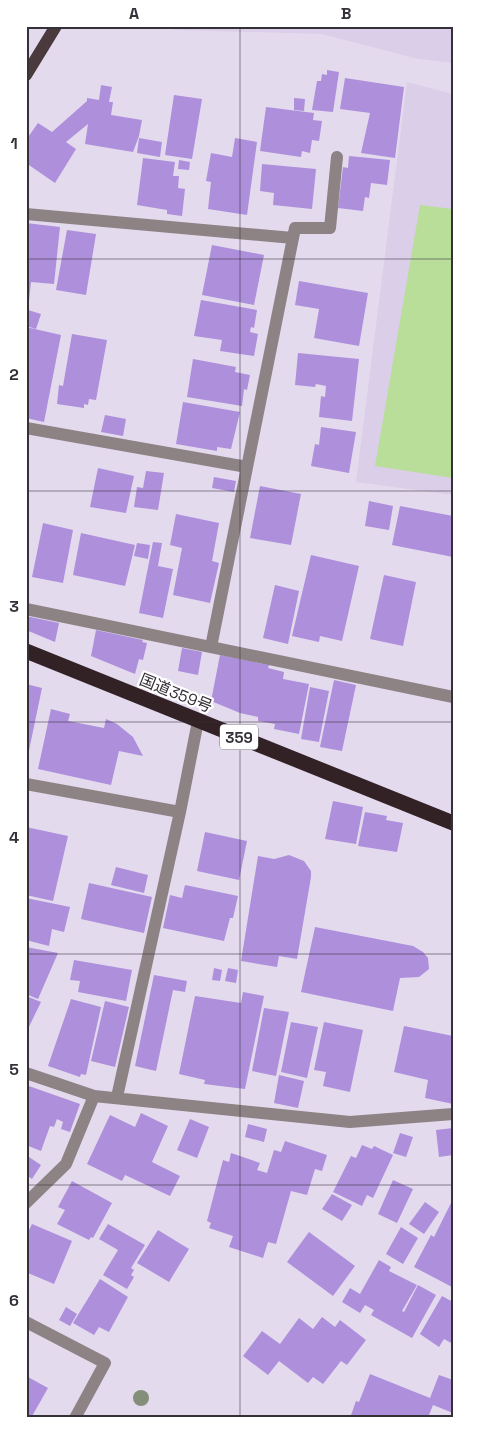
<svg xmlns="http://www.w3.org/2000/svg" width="479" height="1444" font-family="'Space Grotesk','Noto Sans JP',sans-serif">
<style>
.built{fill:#dbcee8}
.park{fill:#b8de99}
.building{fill:#ae8fdc}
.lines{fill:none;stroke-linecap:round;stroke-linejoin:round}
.minor{stroke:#8d8385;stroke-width:12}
.major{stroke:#4a393d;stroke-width:12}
.highway{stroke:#322125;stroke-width:15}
.tree{fill:#848e79}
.grid{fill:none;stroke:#353138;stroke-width:1;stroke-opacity:0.55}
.labels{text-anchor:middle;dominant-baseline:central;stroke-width:4.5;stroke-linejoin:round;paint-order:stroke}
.shield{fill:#fff;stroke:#726f74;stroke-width:1}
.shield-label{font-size:15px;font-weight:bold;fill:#353138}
.street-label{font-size:16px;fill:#353138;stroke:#fff}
.neatline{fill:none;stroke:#353138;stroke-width:2}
.grid-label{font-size:16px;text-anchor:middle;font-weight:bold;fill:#353138}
</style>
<rect width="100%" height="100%" fill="#e4daee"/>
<path class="built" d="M154,26H453V63L418,59L322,34L177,30Z
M407,82L453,94V495L356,482Z"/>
<path class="park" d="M420,205L453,209V478L375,466Z"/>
<path class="building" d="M327,70L339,72L333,112L312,110L317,81H321L322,74L327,75Z
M345,78L404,87L395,158L361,153L370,113L340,109Z
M101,85L112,87L109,102H113L111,115L142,120L139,136L133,152L85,144L88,124L66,142L76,149L55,183L26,163V140L38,123L52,132L87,101V98L99,100Z
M174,95L202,99L192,159L165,155Z
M294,98L305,99L304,111L294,110Z
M266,107L314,113L313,120L322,121L319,141L312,140L310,153L302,151L301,157L260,151Z
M139,138L162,142L160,157L137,153Z
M235,138L257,142L247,215L208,209L211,182L206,181L211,153L232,157Z
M349,156L390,160L387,185L371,183L369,198L365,197L363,211L338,208L343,167L348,168Z
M143,158L175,162L173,176H179L178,188L185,189L182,216L167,214V210L137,205Z
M179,160L190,162L189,170L178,169Z
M262,164L316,169L312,209L273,205L274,193L260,191Z
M26,223L60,227L54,284L31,282L28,310L41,314L36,329L26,326Z
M67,230L96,234L86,295L56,290Z
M212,245L264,255L254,305L202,295Z
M299,281L368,293L359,346L314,338L319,309L295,305Z
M201,300L257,310L254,328L251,327L250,332L258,334L254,356L220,351L222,340L194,336Z
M26,327L61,335L44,422L26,418Z
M72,334L107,340L96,400L89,399L88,405L84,404V408L57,404L59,385L63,386Z
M298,353L359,359L352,421L319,417L321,396L325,397L326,386L316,384L315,387L295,385Z
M193,359L236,367L235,372L250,375L247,390L244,389L242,406L187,397Z
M183,402L240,412L231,449L217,447V451L176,444Z
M105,415L126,419L123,436L101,432Z
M321,427L356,432L349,473L311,466L315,444L319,445Z
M98,468L134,476L126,513L90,507Z
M146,471L164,473L158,510L134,507L137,487L143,488Z
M214,477L236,481L234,492L212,488Z
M260,486L301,494L291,545L250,538Z
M369,501L393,506L389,530L365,526Z
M400,506L453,516V557L392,545Z
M176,514L219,523L212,561L219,563L210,603L173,595L182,548L170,545Z
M43,523L73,530L63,583L32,577Z
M81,533L135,545L125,586L73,575Z
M153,542L162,543L158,566L173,569L163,618L139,613Z
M137,543L150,545L148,559L134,556Z
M311,555L359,566L342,641L320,636L319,642L292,636Z
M384,575L416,582L403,646L370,639Z
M275,585L299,591L288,644L263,638Z
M26,616L59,623L55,642L26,630Z
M96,630L143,640L142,642L147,643L143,660L139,659L135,674L91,656Z
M182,648L202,652L198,675L178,671Z
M220,655L269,665L268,668L284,672L283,679L309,684L299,734L274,729L275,724L258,721V717L240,713L211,701Z
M334,680L356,685L342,751L320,747Z
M26,684L42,688L27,760H26Z
M310,687L329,691L319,742L301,739Z
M51,709L70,714L68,721L104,728L106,719L117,724L133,737L143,756L119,751L111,785L38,769Z
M333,801L363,807L356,844L325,839Z
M365,812L387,816L386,820L403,823L397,852L358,846Z
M26,827L68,836L53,901L26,895Z
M205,832L247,841L239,880L197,871Z
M289,855L304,861L311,871V877L297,959L279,956L277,967L241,961L258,856L274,859Z
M116,867L148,875L144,893L111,885Z
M89,883L152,897L144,933L81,919Z
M185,885L238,896L233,918H230L224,941L163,928L170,895L182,898Z
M26,898L70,907L64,932L52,929L49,946L26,940Z
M315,927L413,946L423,952L428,958L429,969L419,977L400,978L393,1011L301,992Z
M26,947L58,953L38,999L26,994Z
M74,960L132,970L126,1001L78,992L80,981L70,980Z
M214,968L222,970L220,981L212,980Z
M228,968L238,970L236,983L225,981Z
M154,975L187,981L185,992L173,990L156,1071L135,1066Z
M243,992L264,996L245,1089L204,1084L205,1080L179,1074L195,996L241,1003Z
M26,996L41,1002L26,1033Z
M71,999L101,1007L86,1075L81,1074L80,1077L48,1066Z
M105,1001L129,1007L115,1067L91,1061Z
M264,1008L289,1012L276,1076L252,1071Z
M291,1022L318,1027L307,1078L281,1072Z
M324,1022L363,1030L350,1092L323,1086L326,1072L314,1070Z
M404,1026L453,1036V1104L425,1098L428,1080L394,1072Z
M279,1075L304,1081L298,1108L274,1103Z
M26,1085L80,1104L70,1132L61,1129L63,1122L57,1119L54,1127L50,1126L41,1151L26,1145Z
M141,1113L168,1126L152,1162L180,1176L170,1196L125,1175L122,1181L87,1164L110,1115L135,1127Z
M190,1119L209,1127L197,1158L177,1150Z
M248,1124L267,1129L264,1142L245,1137Z
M453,1128V1155L439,1157L436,1130Z
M400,1133L413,1137L406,1157L393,1153Z
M285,1141L327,1155L322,1171L315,1169L307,1195L291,1191L276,1244L268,1242L263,1258L229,1247L233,1236L209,1228L211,1223L207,1221L223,1160L229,1162L231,1153L260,1163L257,1170L267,1173L274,1150L281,1152Z
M362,1145L372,1149L374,1146L393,1155L373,1198L367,1195L362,1206L333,1192L351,1156L356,1158Z
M26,1155L41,1165L32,1179L29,1177L26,1181Z
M393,1180L413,1189L397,1223L378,1214Z
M72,1181L112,1203L93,1238L91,1237L89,1240L57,1224L65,1210L58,1207Z
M332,1194L352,1205L342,1221L322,1209Z
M425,1202L439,1212L424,1234L409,1224Z
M451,1203L453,1204L452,1287L414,1267L431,1235L434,1237Z
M32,1224L72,1241L54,1284L28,1273L26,1276V1236Z
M108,1224L145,1245L131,1268L134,1270L131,1275L134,1277L127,1289L103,1275L118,1250L99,1239Z
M401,1227L418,1238L403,1264L386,1254Z
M158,1230L189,1249L169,1282L137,1263Z
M309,1232L355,1266L333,1296L287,1262Z
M379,1260L391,1267L389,1271L417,1285L402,1311L404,1312L418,1285L436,1295L412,1338L371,1315L374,1310L365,1305L360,1313L342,1302L350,1288L360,1294Z
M100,1279L128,1297L109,1332L99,1327L94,1335L73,1323Z
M442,1296L453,1302V1344L444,1339L439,1347L420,1334Z
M66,1307L77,1314L70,1326L59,1320Z
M322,1317L335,1327L340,1320L366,1340L347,1365L341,1361L323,1384L313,1377L308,1383L279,1361L268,1375L243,1356L262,1331L280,1344L299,1318L313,1329Z
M370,1374L430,1398L439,1375L453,1380V1413L433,1405L429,1415L433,1418H350L356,1401L359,1402Z
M28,1377L48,1388L31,1418H26Z"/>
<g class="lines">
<path class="minor" d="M26,214L293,238
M26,428L247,467
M26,609L453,697
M211,647L295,228H330L337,157
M26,784L180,812L198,721
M26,1073L94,1096L350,1122L453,1114
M117,1097L180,812
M26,1203L66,1164L94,1096
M26,1322L105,1363L75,1418"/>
<path class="major" d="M26,75L56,26"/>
<path class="highway" d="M26,651L453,823"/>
</g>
<circle class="tree" cx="141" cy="1398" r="8"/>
<path class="grid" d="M240,26V1418M26,259H453M26,491H453M26,722H453M26,954H453M26,1185H453"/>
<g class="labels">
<rect class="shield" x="220" y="724.5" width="38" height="25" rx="4"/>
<g class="shield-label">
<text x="239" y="737">359</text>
</g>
<g class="street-label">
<text transform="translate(176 693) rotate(22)">国道359号</text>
</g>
</g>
<rect width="479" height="1444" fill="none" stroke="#ffffff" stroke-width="55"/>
<rect x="28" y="28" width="424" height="1388" class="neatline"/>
<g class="grid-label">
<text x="134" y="19">A</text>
<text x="346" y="19">B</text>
<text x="14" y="149">1</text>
<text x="14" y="380">2</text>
<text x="14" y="612">3</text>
<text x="14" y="843">4</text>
<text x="14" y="1075">5</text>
<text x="14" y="1306">6</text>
</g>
</svg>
